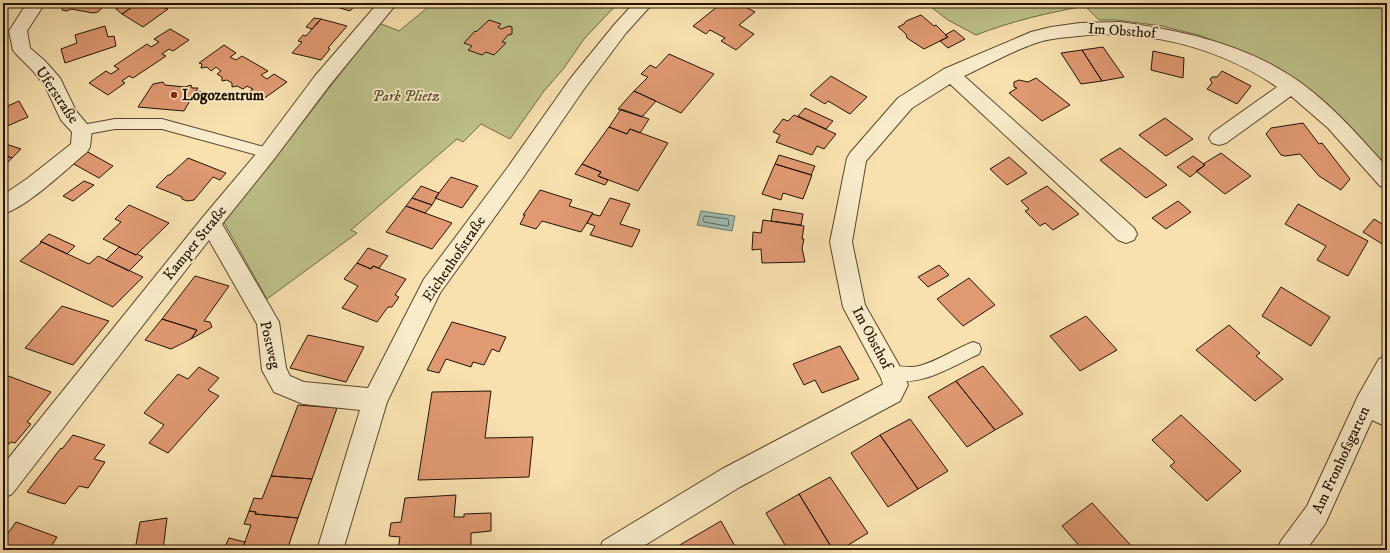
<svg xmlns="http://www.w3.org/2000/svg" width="1390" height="553" font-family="'IM FELL DW Pica',serif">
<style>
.green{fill:#bec28a;stroke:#706b46}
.water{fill:#9fbcb3;stroke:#6d796c}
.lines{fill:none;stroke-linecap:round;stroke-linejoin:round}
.shore{stroke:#60685a;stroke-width:1}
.building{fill:#e09972;stroke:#221401}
.service-casing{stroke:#58472c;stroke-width:2}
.minor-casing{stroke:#58472c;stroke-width:2}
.service{fill:#faeccb;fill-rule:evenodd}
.minor{fill:#faeccb;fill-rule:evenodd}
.poi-dot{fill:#8f2418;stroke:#faeccb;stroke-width:1.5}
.labels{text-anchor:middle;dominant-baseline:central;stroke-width:3.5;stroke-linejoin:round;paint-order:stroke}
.street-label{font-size:15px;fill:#221401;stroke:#faeccb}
.poi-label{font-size:15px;font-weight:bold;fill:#221401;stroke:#faeccb;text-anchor:start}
.park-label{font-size:15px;font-style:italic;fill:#595131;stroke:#faeccb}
</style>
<rect width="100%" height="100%" fill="#f8e1af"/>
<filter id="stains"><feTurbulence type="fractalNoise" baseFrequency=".005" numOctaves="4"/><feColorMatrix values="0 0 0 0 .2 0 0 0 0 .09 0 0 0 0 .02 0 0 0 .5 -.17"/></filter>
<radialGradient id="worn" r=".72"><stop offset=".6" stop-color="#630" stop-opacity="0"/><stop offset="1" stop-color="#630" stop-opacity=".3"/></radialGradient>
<path class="green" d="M433,3H618L584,39L564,68L544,91L510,139L481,124L463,142L457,139L351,230L357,233L267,299L222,219L280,152L379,23L399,31Z
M931,3H1377L1387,7V168L1248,57L1202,36L1162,26L1116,20H1099L1085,6C1047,13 1012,21 976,35L948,20L931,7Z"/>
<path class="water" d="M701,211L735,216L732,231L697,225Z"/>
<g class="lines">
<path class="shore" d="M705,216L728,219L729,225L727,226L704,222L703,220Z"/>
</g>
<path class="building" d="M69,3H107L98,12L93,13L71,9L67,11L62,10V8L66,4L71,3Z
M124,3H138L122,14L116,9Z
M138,3H148L168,9L143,27L122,14Z
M323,3H358L350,11Z
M722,3H738L755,12L739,25L754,34L736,50L721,41L725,38L710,30L706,34L693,26Z
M921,15L934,26L936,25L948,37L924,49L907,38L906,34L898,27L904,24L906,21Z
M314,18L321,19L312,29L306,27Z
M321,19L347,26L328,48L330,49L321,60L292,53L302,42L298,41L303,35L306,36Z
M489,20L501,24L498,27L501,29L509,26L512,27V34L508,35L502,42L506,43L494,55L486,52L482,55L468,50L472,46L464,43L475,31L476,32Z
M105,26L108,37L114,36L116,46L65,63L61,49L77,43L75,35Z
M170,29L189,40L173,51L169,49L162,54L166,56L133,78L129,76L122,81L125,83L108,95L89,83L106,71L111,74L119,69L114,66L147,44L151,47L159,42L154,39Z
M954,30L965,39L948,48L940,41L948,37L945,35Z
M224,45L236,53L230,57L236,60L242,56L268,71L261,75L267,79L274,74L287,82L262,100L259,99L253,100L254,96L249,92L253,89L247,86L243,89L237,86L232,87V83L227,80L222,81V77L217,74L221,71L216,67L211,71L207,67L201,68L202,64L199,63Z
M1103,47L1124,77L1102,81L1082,50Z
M1082,50L1102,81L1081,84L1061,53Z
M1153,51L1184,58L1183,78L1151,70Z
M669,54L714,74L681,113L634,91L648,77L641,74L650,65L656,68Z
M1222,71L1251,86L1237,104L1207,89L1212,83L1210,79L1212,77H1217Z
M831,76L867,97L850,114L828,101L825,104L810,95Z
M1036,78L1070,105L1042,121L1009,93L1017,88L1014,87V82L1019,80L1028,82Z
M163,82L165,85L185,87L191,85L192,88H198L196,91L203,92L200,98L192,97L184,111L138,107L153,84Z
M634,91L656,101L642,117L618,109Z
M19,101L28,117L3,128V108Z
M805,108L833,121L826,129L798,116Z
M621,109L649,119L640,133L630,129L627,134L609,127Z
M794,115L836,134L824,149L817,146L812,155L776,142L780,135L773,132L783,119L788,121Z
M1165,118L1193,139L1166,156L1139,135Z
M1303,123L1319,144L1322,143L1350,179L1341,190L1319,176L1300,154L1285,156L1281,155L1266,134L1271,128Z
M609,127L627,134L630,129L668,143L638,191L598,176L601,172L582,164Z
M3,143L21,149L12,158L3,155Z
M1120,148L1167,185L1146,198L1100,160Z
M86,151L113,166L99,178L72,163Z
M1221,153L1251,176L1225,194L1196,171L1205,165L1203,164Z
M3,155L12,158L3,167Z
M779,155L815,166L811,175L775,164Z
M1193,156L1205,165L1190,177L1177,167Z
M1009,157L1027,173L1007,185L990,169Z
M188,158L226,173L220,180L213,177L194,200L187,201L182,199V197L156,187L168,175H170Z
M582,164L601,172L598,176L608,180L605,185L575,174Z
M775,164L812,175L803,199L783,193L781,200L762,194Z
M451,177L478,186L462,208L435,198Z
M84,181L94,185L73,201L63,196Z
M421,186L439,193L432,205L412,198Z
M1047,186L1079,214L1053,230L1045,223L1040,226L1025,211L1029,209L1021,201Z
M540,190L572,200L569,206L593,213L581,232L542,221L536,229L520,224L525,215H523Z
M412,198L432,205L425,213L406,206Z
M610,198L630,204L620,224L640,230L632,247L590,235L595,226L587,223L592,214L600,216Z
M1178,201L1191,212L1166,229L1152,218Z
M1298,204L1368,241L1348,276L1317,260L1326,246L1285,224Z
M129,205L169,223L136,255L103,239L121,222L115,219Z
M406,206L452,223L432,249L386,232Z
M773,209L803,214L801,225L771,221Z
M1374,219L1387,227V247L1363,232Z
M763,220L804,226L802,239H804L802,248L805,262L762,263L761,249L752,250L753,232L761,233Z
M49,234L75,246L67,254L42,242H40Z
M42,242L89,264L98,256L143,277L113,307L20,261Z
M119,247L136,255L137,254L143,257L129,271L106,260Z
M368,248L388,256L379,268L373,266L371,269L357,263Z
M357,263L371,269L373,266L406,279L395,295L399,297L392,307H388L377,322L342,308L358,286L344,279Z
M939,265L949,275L928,287L918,277Z
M195,276L229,286L204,321L210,322L212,327L191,339L197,330L162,319Z
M969,278L995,305L963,326L937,299Z
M1281,287L1330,317L1311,346L1262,316Z
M62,306L109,321L73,365L25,348Z
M1086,316L1117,350L1080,371L1050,336Z
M162,319L197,330L191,339L171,349L145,340Z
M452,322L506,337L499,352L492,349L484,365L473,362L471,367L446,359L439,373L427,370Z
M1229,325L1260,353L1256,356L1283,379L1255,401L1196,350Z
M308,335L364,347L346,382L290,368Z
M840,346L859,379L822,393L815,380L804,385L793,364Z
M983,366L1023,414L995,430L956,381Z
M199,367L219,378L208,390L219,396L168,453L149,443L164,425L144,413L178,374L188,379Z
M3,374L51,392L27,422L31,424L15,443L11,442L9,444L3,442Z
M956,381L995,430L967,447L928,397Z
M491,391L485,438L533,437L529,477L418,480L432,392Z
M298,405L337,408L312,479L271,476Z
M1181,415L1241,471L1207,501L1170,466L1175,462L1152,440Z
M910,419L948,471L918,489L880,435Z
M73,435L105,445L94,459L105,462L88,488L79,486L65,504L27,492L61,448L62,449Z
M880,435L918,489L888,507L851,453Z
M271,476L312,479L298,518L255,514L256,512L249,511L254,498L262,499Z
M830,477L868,533L840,550H833L799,494Z
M799,494L833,550H788L766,513Z
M456,495L454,517H464V514L491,513V531L471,533V550H398L400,537L389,536L391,523L401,522L405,498Z
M1092,503L1135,550H1083L1062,526Z
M249,511L256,512L255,514L298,518L287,550H242L251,525L244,524Z
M167,518L163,550H135L140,522Z
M721,521L737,550H671Z
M16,522L57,537L49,550H3V540Z
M229,538L245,542L242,550L224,549Z"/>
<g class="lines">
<defs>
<path id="service" d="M115,119H162L268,148L273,149L275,153L273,157L268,158L162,129H115L82,135L77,133L75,130L77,127L82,125Z
M973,342L979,344L981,349L979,354C950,367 918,390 885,378L883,373L885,368C896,364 908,369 919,366C938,361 955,349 973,342Z"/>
<path id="minor" d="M27,3H45L27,31L30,48L45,61L60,78L76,111L92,130L90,147L87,152C65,170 29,206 3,214V195L28,178L71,144L72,132L61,120L45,86L33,71L16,54L13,50L9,31Z
M378,3H397L329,86L275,158L222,224L279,322L286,368L290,376L304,382L368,388L424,279L508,167L570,79L614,25L634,3H653L626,33L584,89L522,179L440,293L387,402L343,550H317L360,410L303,404L274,392L262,370L257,324L209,240L12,494L3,498V465L203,217L261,148L315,76Z
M1119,22C1188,31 1259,47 1314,93C1341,115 1363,141 1387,167V188L1380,186L1328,128L1291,96L1226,143L1219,145L1212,143L1209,138L1212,133L1277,87C1218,46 1140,27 1069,37C1058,38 1047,39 1036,43C1012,51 988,65 964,76L1134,228L1137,234L1134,240L1126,243L1118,240L950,84L912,108L866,161L852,242L865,305L899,365L908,385L900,401L740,487L637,550H599L603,541L722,469L882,385L883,384L881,378L843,307L830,242L847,158L850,153L898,98L944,69L1031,32L1051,27L1080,23Z
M1387,356V390L1382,400L1387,402V427L1372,420L1325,524L1306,550H1277L1281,541L1307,506L1358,396L1379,359Z"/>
</defs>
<use href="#service" class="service-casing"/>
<use href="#minor" class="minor-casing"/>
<use href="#service" class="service"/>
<use href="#minor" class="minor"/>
</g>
<circle class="poi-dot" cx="174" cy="95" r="4"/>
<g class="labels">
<g class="street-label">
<text transform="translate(1122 31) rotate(4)">Im Obsthof</text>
<text transform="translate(57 95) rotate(56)">Uferstraße</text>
<text transform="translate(195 243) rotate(-51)">Kamper Straße</text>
<text transform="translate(454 259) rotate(-56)">Eichenhofstraße</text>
<text transform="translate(872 338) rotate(62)">Im Obsthof</text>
<text transform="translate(270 345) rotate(77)">Postweg</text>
<text transform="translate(1341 460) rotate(-65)">Am Fronhofsgarten</text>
</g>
<g class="poi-label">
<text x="182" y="95">Logozentrum</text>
</g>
<g class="park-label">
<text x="406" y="96">Park Plietz</text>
</g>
</g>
<rect width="1390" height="553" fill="none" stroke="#f8e1af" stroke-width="16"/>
<rect x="4" y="4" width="1382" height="545" fill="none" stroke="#221401" stroke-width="2"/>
<rect x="8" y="8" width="1374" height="537" fill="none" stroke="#221401"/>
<rect width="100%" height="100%" filter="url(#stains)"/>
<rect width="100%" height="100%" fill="url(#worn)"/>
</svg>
